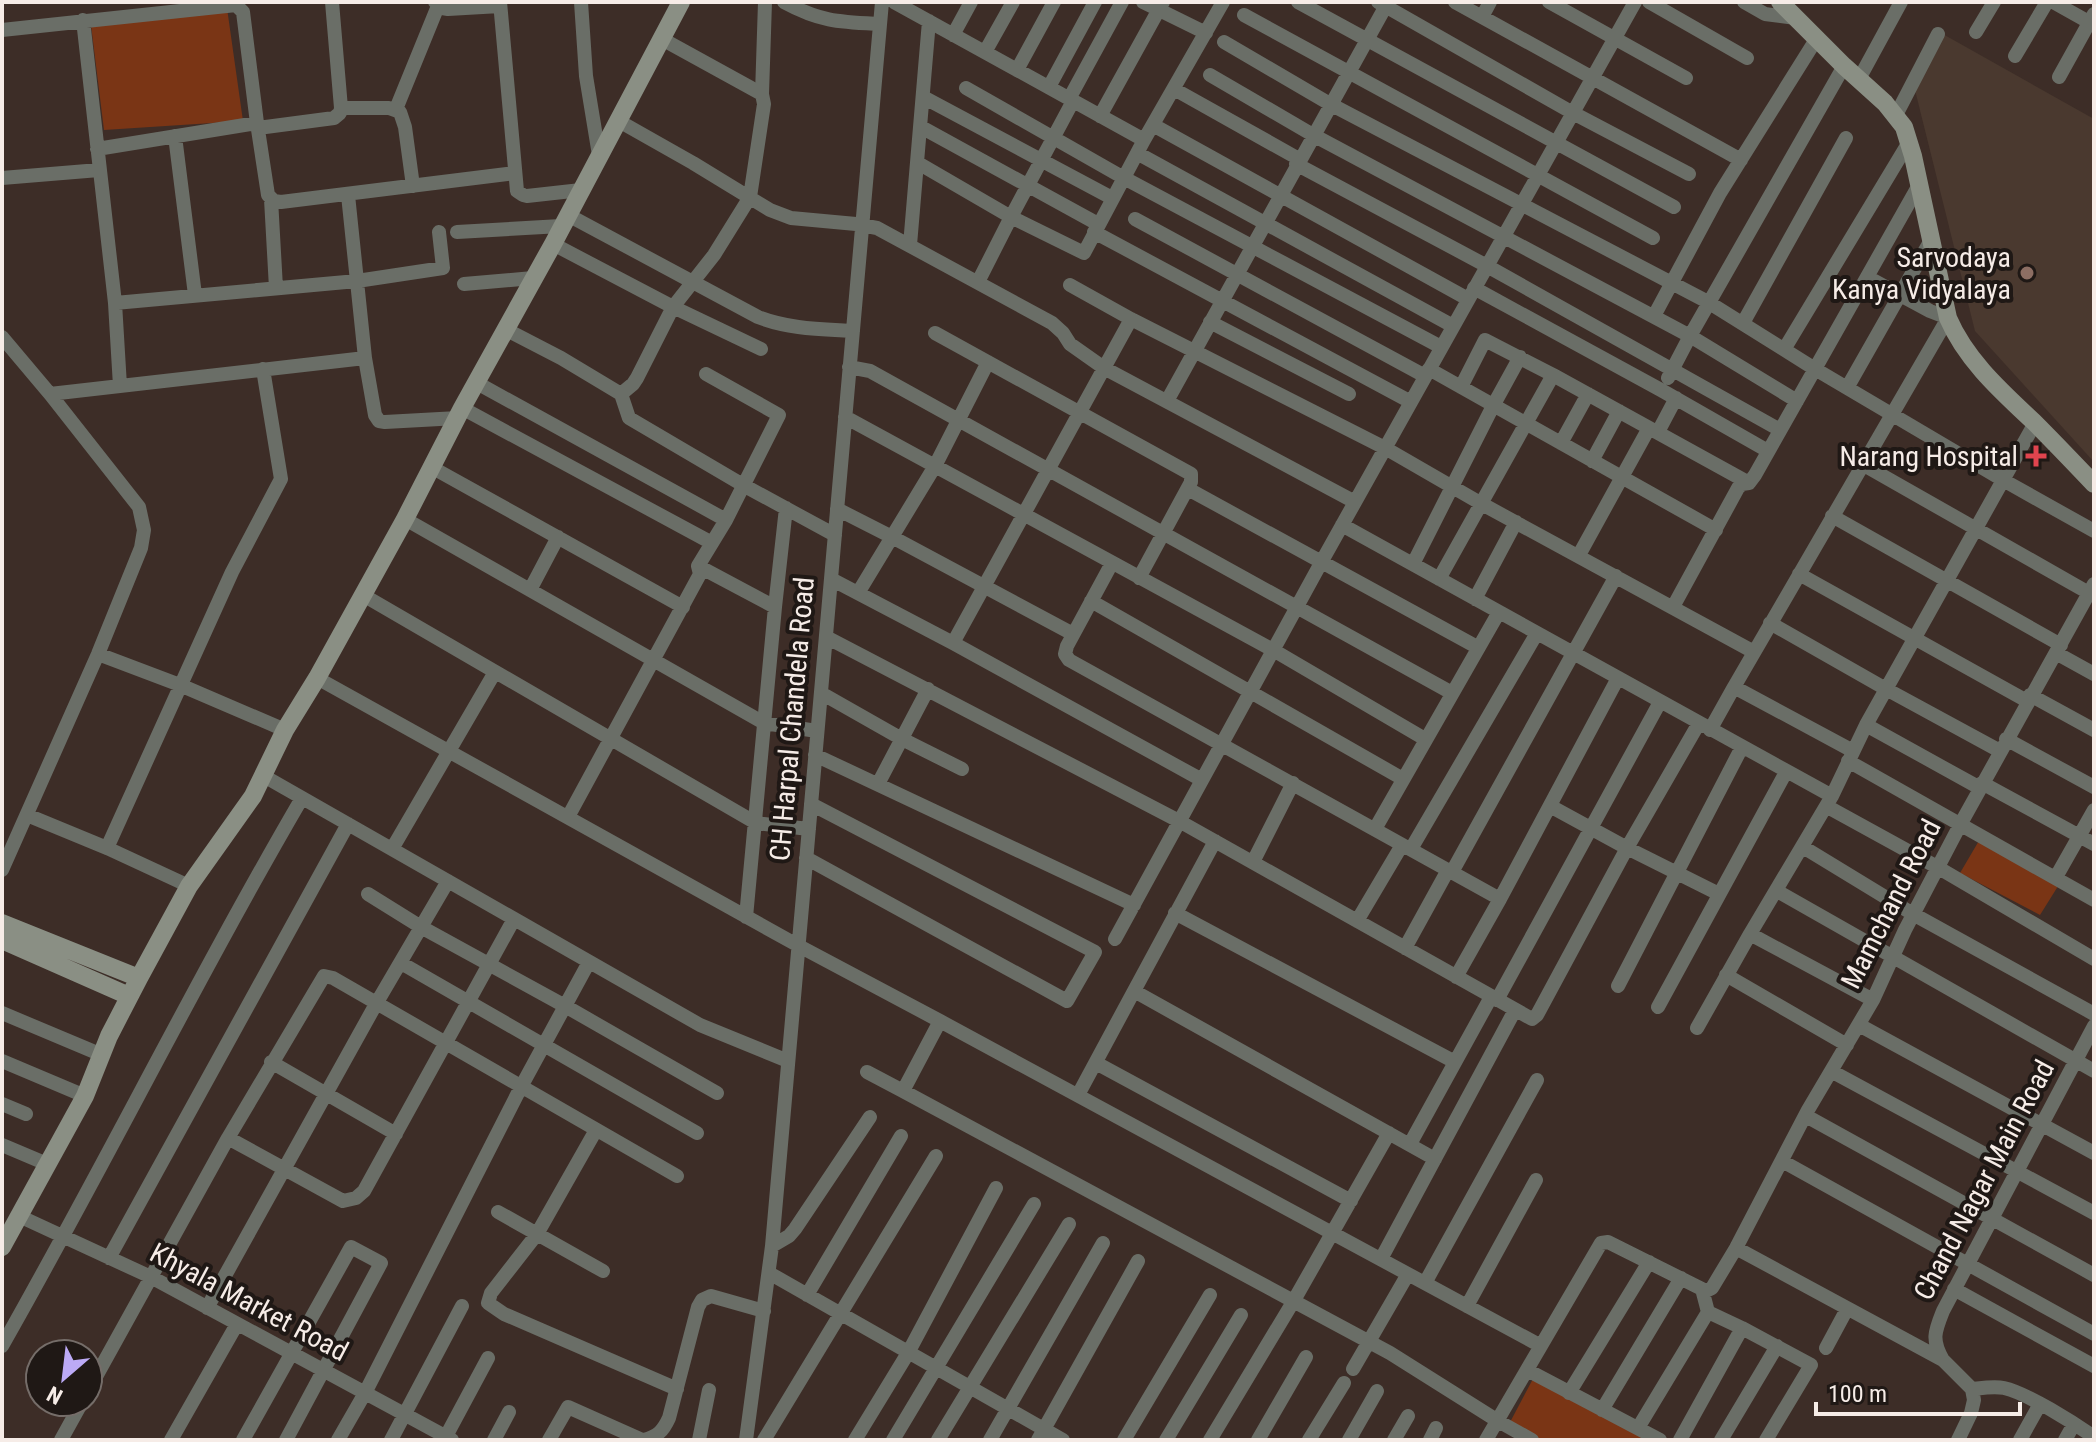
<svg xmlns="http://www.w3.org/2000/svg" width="2096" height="1442" font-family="'Roboto Condensed',sans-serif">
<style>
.education{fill:#4a392f}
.green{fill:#7a3515}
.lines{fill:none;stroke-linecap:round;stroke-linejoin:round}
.street{stroke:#6a6e67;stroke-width:14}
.secondary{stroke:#8a8f84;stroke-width:18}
.education-dot{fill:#8d6e63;stroke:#1f1815;stroke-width:3}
.health-dot{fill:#e0444e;stroke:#1f1815;stroke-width:3}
.labels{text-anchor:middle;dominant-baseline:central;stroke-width:8;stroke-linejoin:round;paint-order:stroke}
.poi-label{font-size:28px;fill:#f6ece7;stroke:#1f1815;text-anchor:end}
.street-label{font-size:28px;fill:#f6ece7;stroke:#1f1815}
</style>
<rect width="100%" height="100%" fill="#3d2d27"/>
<path class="education" d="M1941,33L2094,119V462L1975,331L1913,82Z"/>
<path class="green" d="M227,8L243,121L104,130L91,25Z
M1980,839L2060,883L2040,915L1960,873Z
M1535,1375L1659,1440H1535L1508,1426Z"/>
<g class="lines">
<path class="street" d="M435,2L442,8L448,9L500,6
M500,2L517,191L523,195L527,196L581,190
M581,2L586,76L599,155
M784,2C821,22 840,22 880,24
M894,2L1144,140
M1143,2L1206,33
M1298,2L1674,207
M1378,2L1573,113L1689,174
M1455,2L1741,160
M1549,2L1686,78
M1649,2L1747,58
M1744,2L1765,14L1796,18
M2053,2L2094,25
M1244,15L1653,238
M1482,17L1490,2
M83,20L115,303L120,386
M2,30L236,5L243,12L257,123L268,195L274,201L281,202L515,173
M1976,32L1994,2
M953,35L971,2
M662,39L762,94
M1224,42L1330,104L1708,302L1815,369L2003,480L2094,531
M985,52L1013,2
M2015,56L2047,2
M1017,70L1054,2
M1210,75L1313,135L1690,336L1844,66
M2059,77L2094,14
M1859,79L1901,2
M1049,87L1095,2
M966,88L1124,178L1441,347
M1174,89L1299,159
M923,97L1112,198
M1069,99L1122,2
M341,108H389L400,112L405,127L413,186
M396,109L438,6
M1896,115L1938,34
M1100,116L1163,2
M617,120L693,163L770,210L791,218L856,224L877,228L1052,323L1063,333L1070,344L1104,368L1355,502
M1153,125L1468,299
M921,127L1098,224
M258,128L334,118L340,113L341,108L332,2
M175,136L195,295
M97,149L257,123
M1137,153L1453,326
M918,163L1011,217L1073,101
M1296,164L1487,266L1780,430
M2,178L99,170
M348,195L365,358L375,415L379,421L385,422L458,418
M271,199L276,288
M568,215L758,317C789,329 820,329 853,331
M1135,219L1425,376
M457,232L561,226
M1094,232L1411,402
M553,244L673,307L637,378L633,384L621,394
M910,245L929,21
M978,282L1011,217L1084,253L1144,140L1223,2
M464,284L533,278
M1070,285L1131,319L1385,448L1482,504L1754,652
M1474,288L1661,390L1768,451
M115,303L357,281L443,268L439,232
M1654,316L1720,193L1817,38
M1210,322L1349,394
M1743,323L1846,138
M505,329L561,358L621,394L629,418L743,485L835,535
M935,333L1191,474V482L1139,578
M2,337L50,394L139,507L144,530L141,548L98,654L2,870
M1785,348L1909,142
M761,349L673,307L714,255L750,197L764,104L762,94L765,2
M849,367L870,371L1452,693
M1429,369L1716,530
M1668,378L1690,336L1797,401
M477,383L726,520
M1461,387L1485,340L1553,375L1749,483
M1847,388L1931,240
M50,394L365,358
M1167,401L1388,2
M462,408L712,543
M845,417L1273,650L1425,739
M1658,432L1676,398
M1561,443L1588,394
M1592,461L1619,411
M1862,464L2089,593
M433,468L683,607
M1188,489L1477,647
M837,509L892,537L1073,634
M1832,516L2061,645
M405,519L764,723L817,731
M1342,525L1832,796
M1579,555L1649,428
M1112,563L1067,646L1065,654L1069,660L1500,899
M1413,564L1493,406L1520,357
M698,566L775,607
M1799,574L2027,701
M831,579L953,643L1202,780
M1439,579L1553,375
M530,590L558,537
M858,593L935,466L988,362
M363,595L756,823L809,829
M1475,599L1516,522
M1091,601L1403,779
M1673,607L1738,488L1742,484L1749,483L1755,475L1919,185
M1770,623L1886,689L2000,751
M826,637L1179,821L1532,1019L1537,1015L1627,848L1699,723
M953,643L1131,319
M2056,653L2094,674
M98,654L180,685L285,730
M317,678L799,946L940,1021L1541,1346
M821,693L902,739L962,769
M2030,695L2094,730
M1866,725L1980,788
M1710,730L1734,687
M2006,739L2094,787
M1853,751L1734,687L1948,318L1930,311L1867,277
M815,755L1134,905
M1848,761L2094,900
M262,775L700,1025L788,1061
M1982,783L2094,844
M878,784L928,689
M1550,806L1627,848L1719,894
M1826,806L1937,867L2094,959
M27,815L107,848L189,886
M568,817L700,574L698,566L726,520L779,415L706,374
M1375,829L1499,612
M1803,847L1913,914L2094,1014
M107,848L232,572L281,479L263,369
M392,849L495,672
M1411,849L1537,633
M806,858L1067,1001L1095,952L811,804
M1253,862L1293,783
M1452,872L1616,576
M2056,877L2094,810
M1777,891L2094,1071
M368,894L421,927L565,1006L717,1093
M1175,913L1455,1062
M746,917L775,607L786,508
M1357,921L1402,845
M1115,939L1322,561L1635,2
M1405,948L1448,870
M401,963L697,1133
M1726,975L1847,1045
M1456,977L1500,899L1618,678
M1618,986L1742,747
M1134,991L1215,841
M1497,1000L1660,702
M1873,1000L1750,934L1832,796L1866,725L2035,423
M1658,1007L1786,772
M2,1013L102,1055
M940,1021L903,1091L1390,1353L1498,1421L1532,1440
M1859,1025L2094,1153
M1697,1028L1750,934
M2,1061L85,1096
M271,1062L396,1134
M1096,1063L1351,1201
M1831,1071L2094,1213
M867,1072L903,1091
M1078,1095L1134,991L1435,1159
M2,1104L26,1114
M1806,1116L2094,1275
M596,1130L537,1234L491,1293L488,1303L504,1314L677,1389
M228,1138L343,1201L356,1198L364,1191L514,919
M1410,1144L1491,997
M2,1145L47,1164
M1782,1161L2094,1334
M498,1212L603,1271
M19,1216L151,1277L452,1440
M772,1246L789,1236L795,1229L870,1117
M1736,1248L1943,1360L1972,1389L1974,1400L1971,1413L1958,1440
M109,1258L348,824
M1381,1259L1515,1010
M769,1273L1063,1440
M1425,1283L1537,1080
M1702,1289L1708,1312L1742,1328L1811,1365L1766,1440
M1954,1289L2094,1366
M807,1295L901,1136
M1467,1306L1536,1180
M207,1308L376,1004L448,881
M2,1346C105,1165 197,978 302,798
M1826,1348L1847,1309
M1943,1360C1931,1340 1935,1331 1943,1311L2094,1026
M1353,1369L1408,1274
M1527,1370L1660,1440
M1972,1389C1982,1388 1994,1386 2004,1388C2027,1393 2074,1423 2094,1437
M88,1391L228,1138L324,976L333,978L677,1176
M1569,1393L1649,1262
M1602,1410L1681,1278
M1638,1428L1708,1312
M61,1440L82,1402
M171,1440L237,1324
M243,1440L351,1247L381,1263L286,1440
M338,1440L365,1393L521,1087L589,962
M391,1440L462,1306
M444,1440L488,1358
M494,1440L509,1412
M549,1440L568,1407L642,1440
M644,1440C658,1436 663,1431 669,1418L698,1307L702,1300L711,1296L764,1311
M699,1440L709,1390
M746,1440L772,1246L882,2
M764,1440L936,1156
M855,1440L908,1353L996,1188
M893,1440L1034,1204
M938,1440L1069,1224
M990,1440L1103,1243
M1038,1440L1138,1261
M1124,1440L1210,1295
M1166,1440L1241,1315
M1210,1440L1293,1302L1389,1133
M1258,1440L1306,1357
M1309,1440L1344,1383
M1349,1440L1377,1391
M1394,1440L1408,1416
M1430,1440L1436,1428
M1486,1440L1601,1243L1608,1242L1706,1291L1712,1288L1736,1248L1808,1110L1873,1000L1905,930L1960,825L2094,584
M1680,1440L1742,1328
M1721,1440L1777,1346
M2020,1440L2040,1404
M2065,1440L2074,1424"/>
<path class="secondary" d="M1780,2L1844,66L1885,103L1904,127L1913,156L1948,318C1966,360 2001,391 2034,422C2054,442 2074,463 2094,484
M2,923L139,978
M2,940L129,996
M2,1247L85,1096L109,1036L139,978L189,886L253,796L285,730L317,678L405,519L462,408L553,244L681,2"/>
</g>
<circle class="education-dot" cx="2027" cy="273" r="8"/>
<path class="health-dot" d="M2032 444h8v8h8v8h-8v8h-8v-8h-8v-8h8z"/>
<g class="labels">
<g class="poi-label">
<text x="2011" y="257">Sarvodaya<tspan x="2011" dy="32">Kanya Vidyalaya</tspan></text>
<text x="2018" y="456">Narang Hospital</text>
</g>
<g class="street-label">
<text transform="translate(792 719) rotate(-85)">CH Harpal Chandela Road</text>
<text transform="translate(1891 904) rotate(-63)">Mamchand Road</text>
<text transform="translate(1984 1180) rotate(-62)">Chand Nagar Main Road</text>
<text transform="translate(249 1302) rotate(28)">Khyala Market Road</text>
</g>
</g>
<rect width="2096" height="1442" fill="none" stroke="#f6ece7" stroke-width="8"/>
<g transform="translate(64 1378) rotate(208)"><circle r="38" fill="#1f1815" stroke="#756d69" stroke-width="2"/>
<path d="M0-6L14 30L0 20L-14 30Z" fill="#bcaaf6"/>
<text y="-12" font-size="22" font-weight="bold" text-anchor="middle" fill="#f6ece7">N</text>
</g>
<path d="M1816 1402v12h204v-12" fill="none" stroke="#f6ece7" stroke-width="4"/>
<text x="1828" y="1402" font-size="24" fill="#f6ece7" stroke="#1f1815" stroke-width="6" paint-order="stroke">100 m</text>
</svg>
